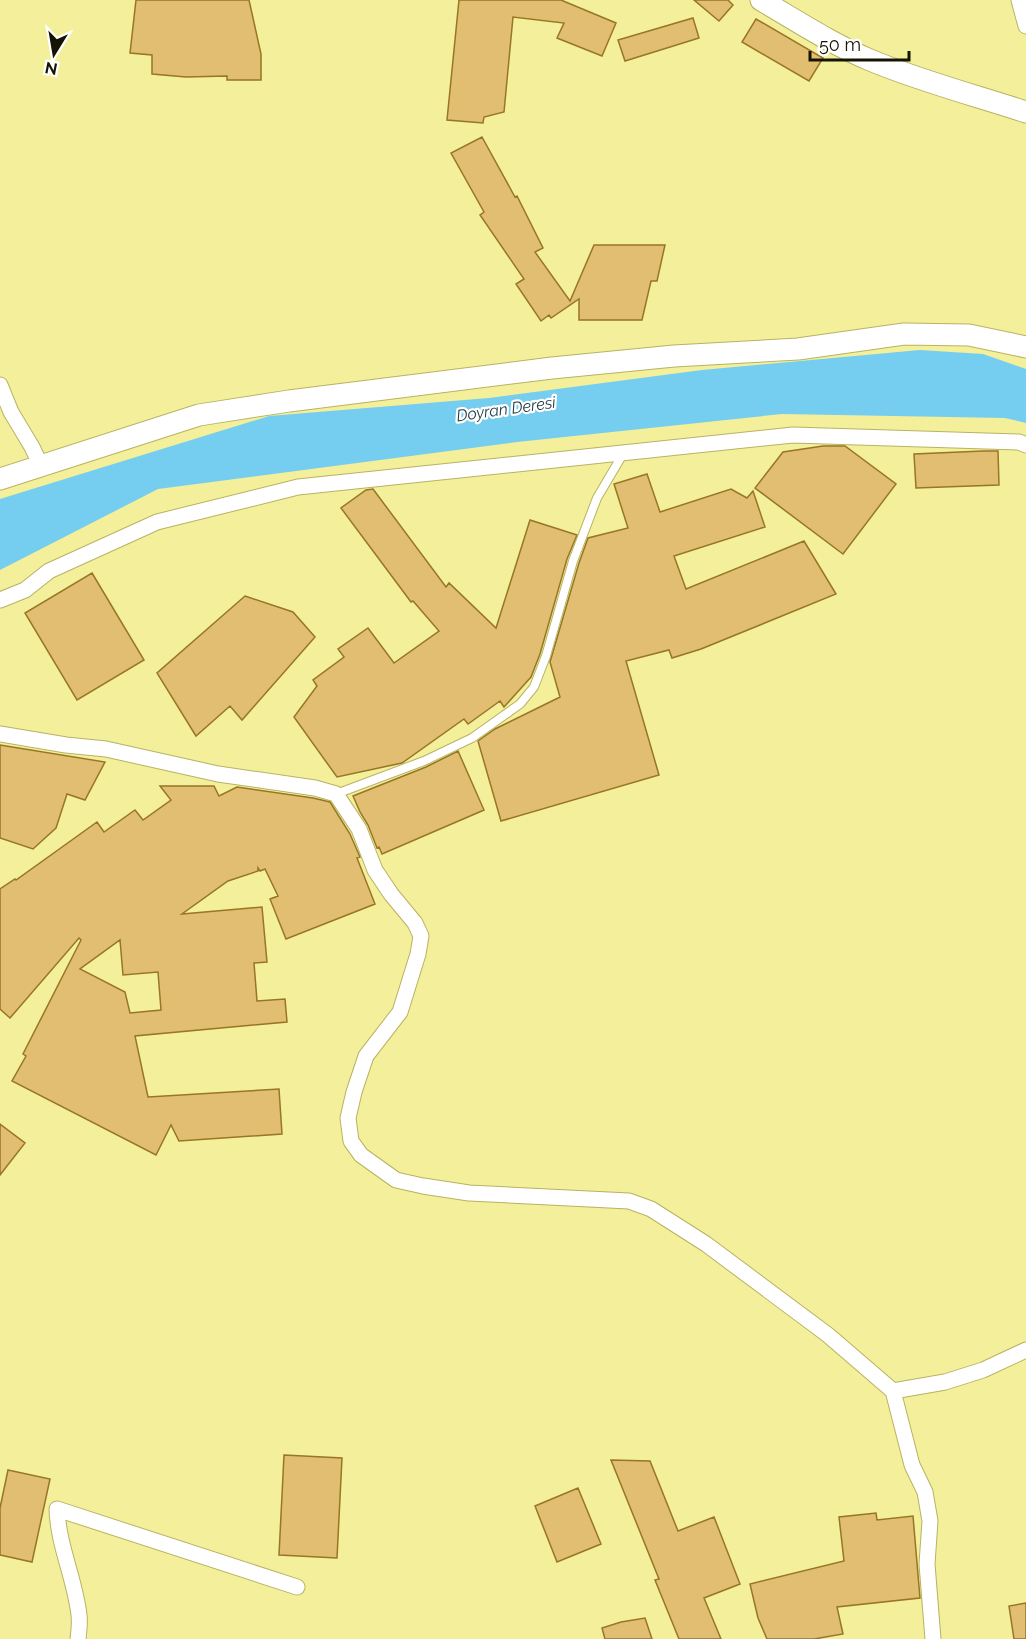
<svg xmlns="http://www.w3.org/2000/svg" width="1026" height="1639" font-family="Raleway,sans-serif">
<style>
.water{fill:#75cdf0}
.building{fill:#e1be71;stroke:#977625;stroke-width:1.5;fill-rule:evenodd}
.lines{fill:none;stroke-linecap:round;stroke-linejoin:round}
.lane-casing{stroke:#b8b362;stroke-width:10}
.street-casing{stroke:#b8b362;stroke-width:17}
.secondary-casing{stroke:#b8b362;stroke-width:23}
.lane{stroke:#fff;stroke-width:8}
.street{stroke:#fff;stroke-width:15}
.secondary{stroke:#fff;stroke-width:21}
.labels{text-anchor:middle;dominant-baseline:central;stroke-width:4.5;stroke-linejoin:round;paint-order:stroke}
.water-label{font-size:16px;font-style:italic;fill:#213c47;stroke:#fff}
</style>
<rect width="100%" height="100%" fill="#f3ef9b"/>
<path class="water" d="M920,350L983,354L1026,369V423L1005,418L782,414L517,442L158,489L0,570V499L269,416L489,398L702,370Z"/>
<path class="building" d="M136,0H249L261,54V80H227V76L186,77L152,74V55L130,53Z
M459,0H561L616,23L602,56L557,38L564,23L513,17L504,112L484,117L483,123L447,120Z
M694,0H728L733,5L719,21Z
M693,18L699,38L625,61L618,40Z
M756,19L823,58L809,81L742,42Z
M482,137L515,197L517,196L543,248L535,252L570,301L594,245H665L657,281H651L642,320H579V299L551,318L549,315L541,321L516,284L524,279L480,215L484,212L451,153Z
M823,446H845L896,484L843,554L755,488L783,452Z
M983,451H998L999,485L916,488L914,454Z
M647,474L660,512L731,489L747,498L753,491L765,527L674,556L686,589L804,541L836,594L701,649L672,658L669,650L626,661L659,775L501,821L478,741L495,729L560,697L550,662L579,563L588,538L628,528L614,484Z
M373,489L446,587L449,583L496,628L530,520L577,535L567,559L540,654L531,677L504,707L500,701L468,724L464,719L402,763L337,777L294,717L317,686L313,680L344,657L338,649L368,628L394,663L439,631L413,601L411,602L341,508L366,490Z
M92,573L144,660L77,700L25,613Z
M245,596L293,612L315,637L242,720L230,706L196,736L157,673Z
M0,745L105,762L85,800L67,794L56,828L33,849L0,838Z
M458,751L484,810L382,854L379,847L377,848L368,825L360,812L353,796L426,767Z
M160,786H214L219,796L237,787L313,798L330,802L350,834L360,857L357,858L375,904L286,939L270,899L278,896L265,869L260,871L258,868V871L228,881L182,914L262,907L267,962L254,963L257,1001L285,999L287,1022L135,1036L148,1097L279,1089L282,1134L179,1141L171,1125L156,1155L12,1081L26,1056L23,1054L81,940L79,938L10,1018L0,1009V889L15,879L16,880L97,822L104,832L135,810L143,820L171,800ZM120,940L123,975L158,972L161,1010L130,1013L125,992L80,969Z
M0,1124L25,1143L0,1175Z
M284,1455L342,1458L337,1558L279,1555Z
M611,1460L650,1461L678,1531L714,1517L740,1584L704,1598L721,1639H679L655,1580L659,1579Z
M8,1470L50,1479L32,1562L0,1555V1508Z
M578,1488L601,1544L557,1562L535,1506Z
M876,1513L877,1520L913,1516L920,1598L837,1607L843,1634L814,1639H767L758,1618L750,1584L844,1561L839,1517Z
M1026,1603V1639H1014L1009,1606Z
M645,1618L652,1639H605L602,1628L621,1622Z"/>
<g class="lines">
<defs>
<path id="lane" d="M336,794L424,761L472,738L520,704L534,687L546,656L573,561L597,498L623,454"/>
<path id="street" d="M1019,0L1026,26
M0,385L11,412L32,447L41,466
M0,600L25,590L49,571L157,522L298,487L793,435L1019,442L1026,445
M0,734L66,745L106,749L218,774L315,788L336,794L359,829L375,870L391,894L415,923L421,936L418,954L400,1012L366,1056L354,1092L348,1118L351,1141L361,1155L396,1180L423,1186L469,1193L629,1201L651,1209L706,1244L828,1335L893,1391L912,1465L925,1492L930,1521L927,1564L933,1639
M893,1391L945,1382L983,1370L1026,1350
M78,1639C79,1631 80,1623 79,1615C75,1579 58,1545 57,1509L297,1587"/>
<path id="secondary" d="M761,0C797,21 832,44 870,60C920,81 974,95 1026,112
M0,479L199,415L289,401L552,368L674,356L798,349L904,334L969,335L1026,347"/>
</defs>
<use href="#lane" class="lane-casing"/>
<use href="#street" class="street-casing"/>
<use href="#secondary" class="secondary-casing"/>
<use href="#lane" class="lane"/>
<use href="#street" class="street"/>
<use href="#secondary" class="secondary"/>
</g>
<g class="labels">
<g class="water-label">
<text transform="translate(506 409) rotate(-8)">Doyran Deresi</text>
</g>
</g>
<g transform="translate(54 54) rotate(191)" stroke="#ffffff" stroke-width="4.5" paint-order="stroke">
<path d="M0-4.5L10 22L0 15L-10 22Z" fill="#161400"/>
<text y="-9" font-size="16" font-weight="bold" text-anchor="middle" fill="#161400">N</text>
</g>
<path d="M810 51v9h99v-9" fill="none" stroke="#161400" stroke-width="3"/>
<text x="819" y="51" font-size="18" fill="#161400" stroke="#ffffff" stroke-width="4.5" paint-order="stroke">50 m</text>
</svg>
